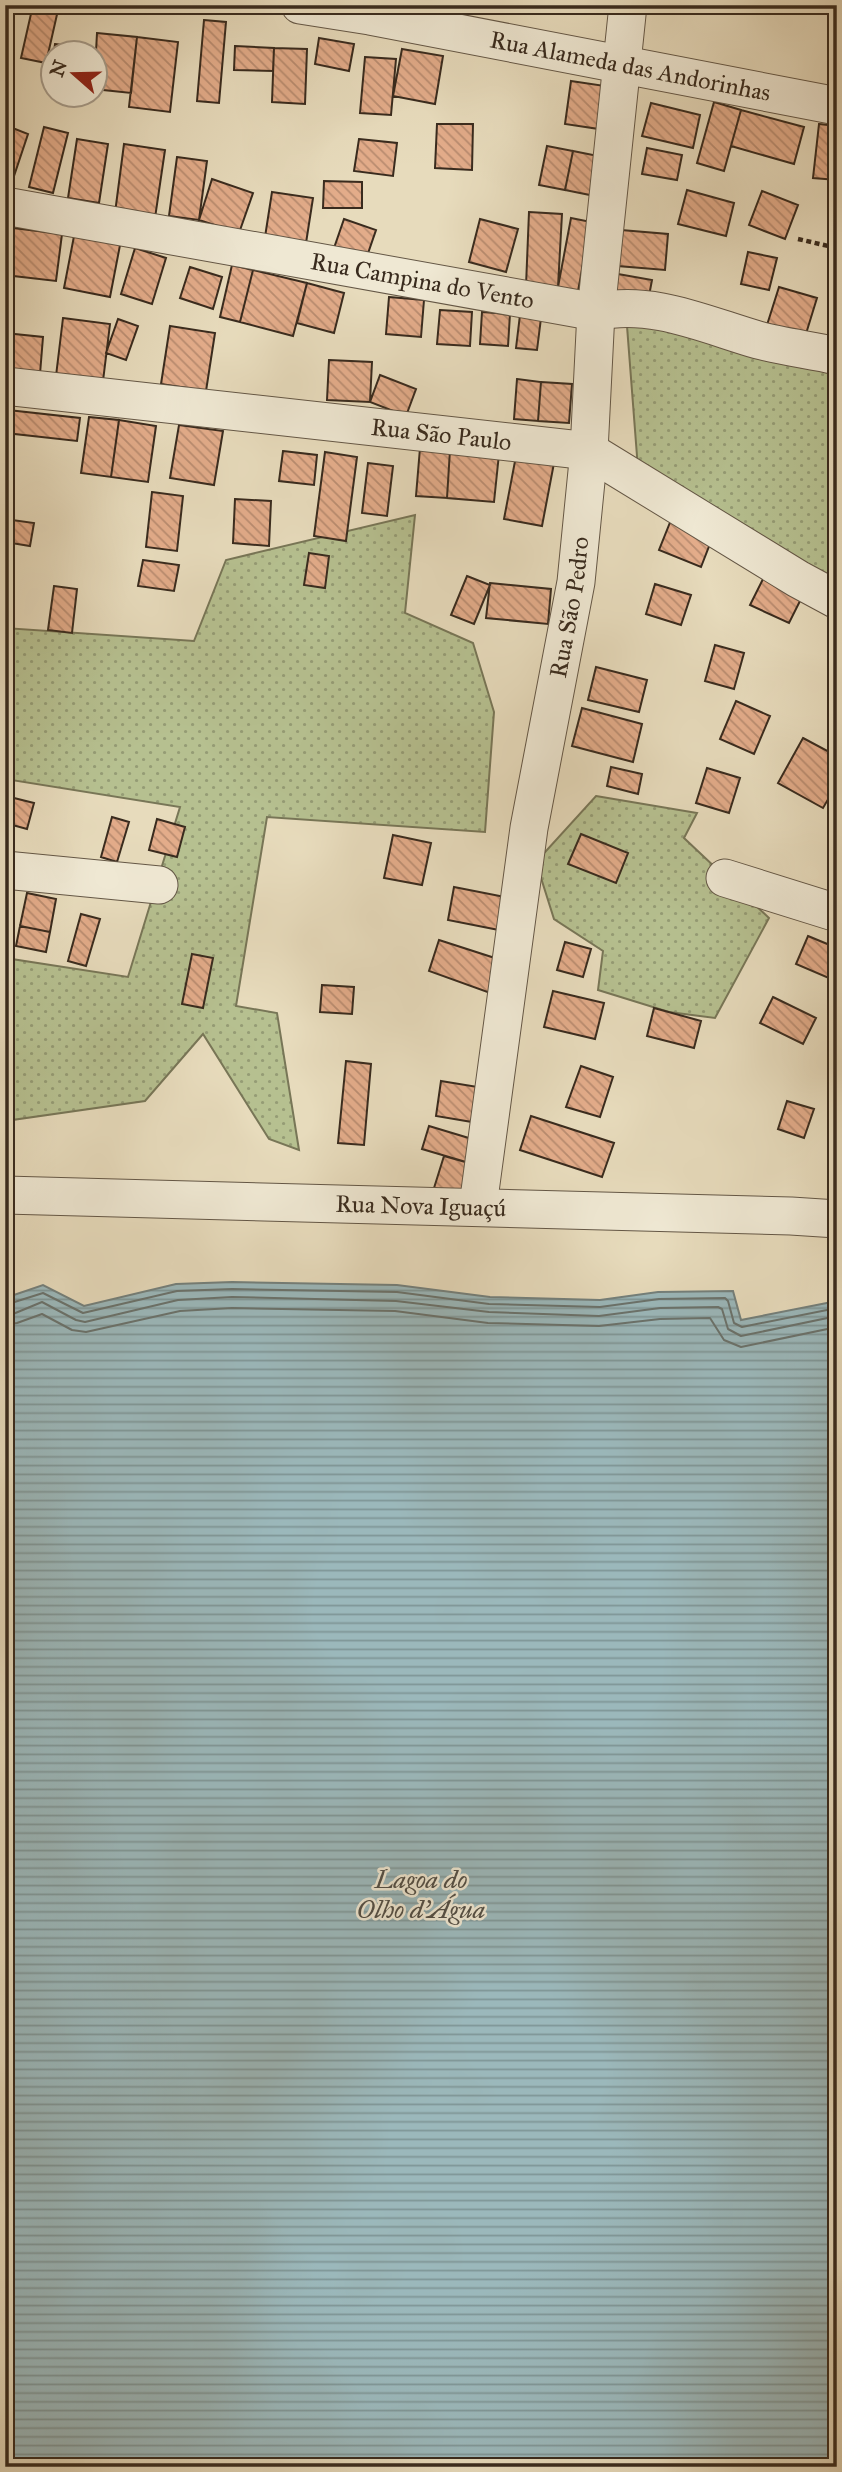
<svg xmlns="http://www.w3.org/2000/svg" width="842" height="2472" font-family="'IM FELL Great Primer',serif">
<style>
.grass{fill:url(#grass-dots);stroke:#787657;stroke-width:2}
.water{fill:url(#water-rules);stroke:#74807c;stroke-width:2}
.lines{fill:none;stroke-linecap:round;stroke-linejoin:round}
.shore{stroke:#6a726c;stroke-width:2}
.building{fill:url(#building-back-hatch);stroke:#392b1e;stroke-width:2}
.minor-casing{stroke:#645746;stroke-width:39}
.path{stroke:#392b1e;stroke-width:4.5;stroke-dasharray:5 3.5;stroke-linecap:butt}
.minor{stroke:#efe8d3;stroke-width:37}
.labels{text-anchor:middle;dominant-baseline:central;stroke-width:5;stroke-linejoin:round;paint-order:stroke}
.street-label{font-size:24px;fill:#392b1e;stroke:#efe8d3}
.water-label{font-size:26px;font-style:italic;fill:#524e45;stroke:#efe8d3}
</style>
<defs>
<pattern id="grass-dots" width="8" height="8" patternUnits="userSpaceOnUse" patternTransform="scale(1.75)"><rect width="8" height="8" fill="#b6c090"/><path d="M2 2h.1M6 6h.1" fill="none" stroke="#959c75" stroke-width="1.8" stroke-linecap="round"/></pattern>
<pattern id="water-rules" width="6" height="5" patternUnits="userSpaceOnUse" patternTransform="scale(1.75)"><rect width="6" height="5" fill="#9bb8bb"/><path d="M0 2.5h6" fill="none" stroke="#7f9697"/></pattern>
<pattern id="building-back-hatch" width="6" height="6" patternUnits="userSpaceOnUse" patternTransform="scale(1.75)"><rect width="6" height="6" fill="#e3ac8a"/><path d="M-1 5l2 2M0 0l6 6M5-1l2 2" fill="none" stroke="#b98c70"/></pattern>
</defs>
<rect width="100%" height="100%" fill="#e7dbbc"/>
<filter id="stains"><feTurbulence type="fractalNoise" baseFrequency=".00286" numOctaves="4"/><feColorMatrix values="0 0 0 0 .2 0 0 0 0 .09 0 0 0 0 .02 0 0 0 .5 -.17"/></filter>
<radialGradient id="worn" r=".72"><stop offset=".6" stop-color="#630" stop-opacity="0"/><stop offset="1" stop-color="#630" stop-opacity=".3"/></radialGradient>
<path class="grass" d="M660,321L837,356V596L638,469L627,326Z
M415,515L405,613L473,643L494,712L485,832L267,817L236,1006L277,1013L299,1150L269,1139L203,1034L145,1101L5,1121V958L128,977L180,807L5,779V628L194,641L226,560Z
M596,796L697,813L684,838L769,918L715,1018L669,1012L598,990L603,951L554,919L536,862Z"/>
<path class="water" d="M232,1282L397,1285L490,1297L600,1300L658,1292L733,1291L741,1320L837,1301V2467H5V1298L43,1285L84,1306L176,1284Z"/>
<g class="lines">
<path class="shore" d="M5,1305L43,1293L83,1313L177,1291L232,1289L397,1292L489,1304L600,1307L659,1299L725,1298L728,1301L734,1323L742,1327L837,1308
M5,1314H13L42,1302L76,1320L85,1322L178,1300L232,1297L396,1301L489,1312L599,1316L660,1308L718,1307L722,1309L728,1329L741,1336L837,1316
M5,1325L17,1323L42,1314L72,1330L86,1332L180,1311L232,1308L395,1311L488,1323L599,1326L660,1319L710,1318L724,1340L741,1347L837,1327"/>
</g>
<path class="building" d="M33,5L58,10L46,63L21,58Z
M204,20L226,22L219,103L197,101Z
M97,33L137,37L131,93L94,89Z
M137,37L178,42L170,112L129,107Z
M319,38L354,44L349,71L315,64Z
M55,44L95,49L94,54V52H54Z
M235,46L274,48L273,71L234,70Z
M274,48L307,49L305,104L272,102Z
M402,49L443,56L435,104L393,96Z
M365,57L396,59L391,115L360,113Z
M571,81L605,86L599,129L565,124Z
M714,102L741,110L724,171L697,163Z
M651,103L700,115L693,148L642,136Z
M741,110L804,127L794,164L731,146Z
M437,124H473L472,170L435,168Z
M819,124L837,126V180L813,178Z
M5,125L28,134L8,194L5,193Z
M44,127L68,133L53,193L29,187Z
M77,139L108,144L99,203L68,198Z
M359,139L397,143L393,176L354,171Z
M124,144L165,150L155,218L115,213Z
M547,146L573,151L565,190L539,185Z
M647,148L682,155L677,180L642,174Z
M573,151L598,156L590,195L565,190Z
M177,157L207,161L199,220L169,216Z
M212,179L253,193L239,233L199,220Z
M324,181L362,182V208H323Z
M687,190L734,203L726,236L678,224Z
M762,191L798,205L785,239L749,225Z
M272,192L313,198L306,243L265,237Z
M529,212L562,214L558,287L526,286Z
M571,218L591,222L578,291L558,287Z
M344,219L376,230L364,265L332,254Z
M480,219L518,229L506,272L469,262Z
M5,227L62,234L56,281L5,275Z
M621,230L668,234L665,270L618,266Z
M75,231L121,240L110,297L64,288Z
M135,248L166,258L152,304L121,294Z
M748,252L777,258L769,290L741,284Z
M232,265L253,270L240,322L220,317Z
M190,267L222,277L213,309L180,298Z
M253,270L307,283L293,336L240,322Z
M618,274L652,280L648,301L614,295Z
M307,283L344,293L334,333L297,323Z
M779,287L817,298L805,337L767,325Z
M389,297L424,300L421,337L386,334Z
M440,310L472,312L470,346L437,344Z
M482,312L510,314L508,346L480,344Z
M520,315L541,318L537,350L516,348Z
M63,318L110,324L103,381L56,376Z
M118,319L138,326L126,360L106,353Z
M170,326L215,333L206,391L161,384Z
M5,333L43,337L40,374L5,371Z
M329,360L372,362L370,402L327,400Z
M380,375L416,389L406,416L370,402Z
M517,379L541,382L538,421L514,419Z
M541,382L572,384L569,423L538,421Z
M8,410L80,418L77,441L6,433Z
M89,417L119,420L111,477L81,473Z
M119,420L156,426L148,482L111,477Z
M179,425L223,431L214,485L170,478Z
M420,448L450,450L447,498L416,496Z
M450,450L499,454L494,502L447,498Z
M283,451L317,455L314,485L279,481Z
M325,452L357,457L346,541L314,536Z
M516,456L554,463L542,526L504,519Z
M368,463L393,466L387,516L362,513Z
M152,492L183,496L177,551L146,547Z
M235,499L271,501L269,546L233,543Z
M5,519L34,523L30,546L5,542Z
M671,520L713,536L701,567L659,550Z
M309,553L329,556L325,588L304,585Z
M143,560L179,565L174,591L138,586Z
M467,576L490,585L474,624L451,615Z
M764,577L803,595L789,623L750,605Z
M490,583L551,589L548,624L486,618Z
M655,584L691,595L681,625L646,614Z
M54,586L77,589L72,633L48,630Z
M715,645L744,653L734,689L705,681Z
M596,667L647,680L639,712L588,700Z
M736,701L770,716L754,754L720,739Z
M582,708L642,724L633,762L572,746Z
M803,738L837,756V784L823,808L778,783Z
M611,767L642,774L638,794L607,786Z
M707,768L740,778L729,813L696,803Z
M6,796L34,803L27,829L5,823Z
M112,817L129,822L117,862L101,857Z
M157,819L185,827L177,857L149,850Z
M581,834L628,853L616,883L568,864Z
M393,835L431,843L422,885L384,878Z
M454,887L510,898L504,931L448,920Z
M27,893L56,899L50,932L20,926Z
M81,914L100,919L86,966L68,961Z
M20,926L50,932L46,952L16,946Z
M808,936L837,948V965L831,979L796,964Z
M439,940L504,961L493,994L429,971Z
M565,942L591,949L583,977L557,970Z
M192,954L213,958L203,1008L182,1004Z
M322,985L354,987L352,1014L320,1012Z
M553,991L604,1003L595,1039L544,1027Z
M773,997L816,1018L803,1044L760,1023Z
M654,1008L701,1021L694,1048L647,1036Z
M346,1061L371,1064L364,1145L338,1143Z
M581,1066L613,1077L600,1117L566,1107Z
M441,1081L490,1089L484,1124L436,1116Z
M787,1101L814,1109L804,1138L778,1129Z
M531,1116L614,1143L602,1177L520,1150Z
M429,1126L482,1142L476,1165L422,1149Z
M444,1156L476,1165L466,1197L434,1188Z"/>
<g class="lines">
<defs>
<g id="minor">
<path id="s1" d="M300,5L370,16L837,106"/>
<path id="s2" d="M5,206L596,312C651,299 706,325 758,340C784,347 811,350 837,356"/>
<path id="s3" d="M5,386L589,451L798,579L837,600"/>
<path d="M5,870L159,885"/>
<path d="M725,878L837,913"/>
<path id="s4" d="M5,1195L791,1216L837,1219"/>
<path id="s5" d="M478,1206L529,828L576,582L589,451L596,312L628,5"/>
</g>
</defs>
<use href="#minor" class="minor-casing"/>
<path class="path" d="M798,239L837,248"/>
<use href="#minor" class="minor"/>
</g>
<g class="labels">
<g class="street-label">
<text stroke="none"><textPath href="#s1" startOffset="336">Rua Alameda das Andorinhas</textPath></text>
<text stroke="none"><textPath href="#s2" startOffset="424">Rua Campina do Vento</textPath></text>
<text stroke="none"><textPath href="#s3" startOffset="439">Rua São Paulo</textPath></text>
<text stroke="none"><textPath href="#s5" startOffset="606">Rua São Pedro</textPath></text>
<text stroke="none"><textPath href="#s4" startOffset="416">Rua Nova Iguaçú</textPath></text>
</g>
<g class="water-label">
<text x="421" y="1879">Lagoa do<tspan x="421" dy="30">Olho d'Água</tspan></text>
</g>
</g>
<rect width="842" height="2472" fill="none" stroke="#e7dbbc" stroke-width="28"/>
<rect x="7" y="7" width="828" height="2458" fill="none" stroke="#392b1e" stroke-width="3.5"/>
<rect x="14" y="14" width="814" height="2444" fill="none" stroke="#392b1e" stroke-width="2"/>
<g transform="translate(74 74) rotate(290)"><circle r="33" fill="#efe8d3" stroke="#a69c8b" stroke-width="2"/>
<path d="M0-5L12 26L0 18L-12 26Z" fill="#8f2418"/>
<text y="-10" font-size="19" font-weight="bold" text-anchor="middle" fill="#392b1e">N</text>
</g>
<rect width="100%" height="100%" filter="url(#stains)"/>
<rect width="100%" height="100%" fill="url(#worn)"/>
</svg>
